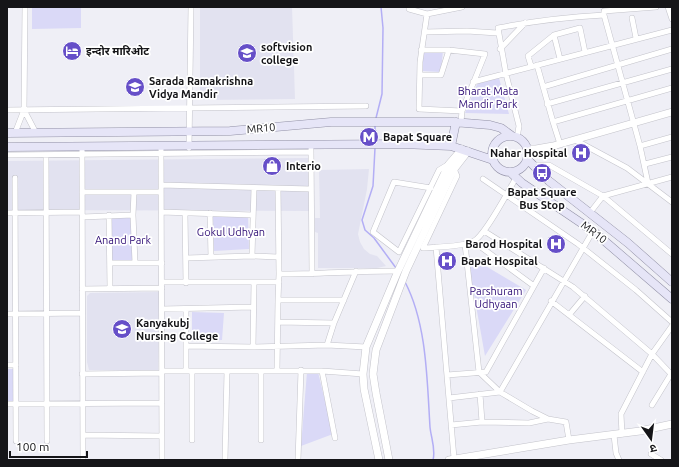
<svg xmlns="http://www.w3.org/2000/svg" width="679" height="467" font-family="Ubuntu,'Noto Sans Devanagari',sans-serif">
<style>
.built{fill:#e2e2f0}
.green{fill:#dad9f7}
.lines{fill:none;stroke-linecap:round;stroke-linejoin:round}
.stream{stroke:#b3aef5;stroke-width:1.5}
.street-casing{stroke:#c3c3ca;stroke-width:6}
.secondary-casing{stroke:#c3c3ca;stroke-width:8}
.primary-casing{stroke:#9291a6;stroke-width:9}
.street{stroke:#fff;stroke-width:5}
.secondary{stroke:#fff;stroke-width:7}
.primary{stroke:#e6e5f7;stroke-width:8}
.labels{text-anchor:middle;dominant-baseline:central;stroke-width:3.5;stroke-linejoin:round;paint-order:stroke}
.poi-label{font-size:11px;font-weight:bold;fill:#151518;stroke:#fff;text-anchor:start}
.park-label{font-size:11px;fill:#300f76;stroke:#fff}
.street-label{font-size:11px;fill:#151518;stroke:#fff}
</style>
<rect width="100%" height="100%" fill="#efeff6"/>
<path class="built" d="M200,7H292L295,99L200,100Z
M580,145L588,151L582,161L573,155Z
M309,158L310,211L7,210V161Z
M369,169L367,189L358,234L360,242L364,249L370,254L377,256L386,266L377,268H318V233L315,232V218H320L319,170Z
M444,253H451L452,268L444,269L442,254Z
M159,292L158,370H89L87,362V296L90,293Z"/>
<path class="green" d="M32,7H81V28L32,29Z
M424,50H443L441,72L422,71Z
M499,78L509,114L465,113L478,82Z
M213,215H248L249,249L214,251Z
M111,217L133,218L135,263H112Z
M467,255L526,290L485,356Z
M192,312L224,313L222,340L192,341Z
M7,369H13V401H7Z
M307,372H318L333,434L301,446Z"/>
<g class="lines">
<path class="stream" d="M376,118L382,94L383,28L381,7
M375,142V124
M375,148L373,186L362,220L365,230L374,238L396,268
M405,282C427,324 427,380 430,427C431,438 436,449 433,460"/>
<defs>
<path id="street" d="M668,7L672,19
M409,9L427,14L462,7
M427,14L420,62L419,109L462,111L461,122
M632,18L636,38
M425,32L467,31L497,33
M554,35L560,59
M500,49L525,23
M421,50H449L485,54L462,111
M537,65L553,122L560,144
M531,66L528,56L554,35L580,28L585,52
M420,75H441L449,50
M473,82L672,30
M543,87L672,49
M547,104L672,69
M7,110L366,106
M24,110L36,133
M553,122L672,88
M15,133L24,110L25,7
M517,138L519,126L506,74L498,28C533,21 568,17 604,15
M575,140L627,168L672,202
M82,146L83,460
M161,146L162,460
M640,146L672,137
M189,148L191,7
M311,149L312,274
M7,155L311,152
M46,155L47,441
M645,164L672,157
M533,165H549L603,196L672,254
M15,178L16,441
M483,179L578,244L636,290L672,322
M648,183L640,146L604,15V11L656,7
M161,185L311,189
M82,192H161
M134,192L133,215L135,263
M161,212L253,215
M7,213L82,212
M185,213L186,283
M210,213L211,257
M589,214L603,196L672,177
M109,215L110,288
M82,217L133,215
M484,231L573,287L652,354L672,375
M474,242L534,286
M465,244L479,372L500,392L532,411L548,419L566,422L569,440
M436,247L454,458
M423,248L457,176L454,169L449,164L439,170L399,252L373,232L394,182L431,188
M423,248C435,247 464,247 474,241C486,234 508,191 516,178
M252,256L254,188
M186,258L252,256L278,257
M110,263H162
M279,274C319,274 358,271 398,271
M162,282H279
M82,289L162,288
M278,300H344
M551,301L643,372
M162,309L253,307
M7,314L82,313
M569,315L585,296
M278,322L334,323
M327,345L334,323L356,271
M186,346L253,347L327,345L366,347
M253,347L254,282
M7,365H16
M277,370L278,300L279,274L278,189
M162,371H322L363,374
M186,371V309
M192,371V440
M322,371L335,438
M82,374L162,373
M447,375L486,372L544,268
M500,392L593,231
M480,394L482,422
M449,398L500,392
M7,404L162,403
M652,405L671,374
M451,425L482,422L529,423L548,419
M622,434L621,414L652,354L672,326
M83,435L162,436
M614,435L616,453L619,460
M261,440V371
M651,454L661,460
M225,460L227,371
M298,460L301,370"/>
<path id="secondary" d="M527,149H536L553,146L672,112
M379,460L364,389L363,374L366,347L398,271L437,189L449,164L462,149
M389,460L376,393L373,374L376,350L406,271L454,169L468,151
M449,460L569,440L640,431L672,424"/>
<path id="primary" d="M7,133L230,131L331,122H453L490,125L501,128L512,136
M492 154a18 18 0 1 1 36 0a18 18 0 1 1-36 0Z
M451,146L456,122
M7,147L402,144L451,146L493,160
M527,159L549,181L628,243L672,282
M510,172L522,183L593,231L672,299"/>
</defs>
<use href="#street" class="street-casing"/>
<use href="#secondary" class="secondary-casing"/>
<use href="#primary" class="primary-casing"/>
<use href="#street" class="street"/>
<use href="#secondary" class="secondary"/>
<use href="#primary" class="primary"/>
</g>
<defs>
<symbol id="hotel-disc" viewBox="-11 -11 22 22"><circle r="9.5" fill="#664fc8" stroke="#fff"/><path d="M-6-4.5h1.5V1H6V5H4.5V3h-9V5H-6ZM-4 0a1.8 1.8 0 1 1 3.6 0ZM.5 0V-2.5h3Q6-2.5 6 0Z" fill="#fff"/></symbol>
<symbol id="university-disc" viewBox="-11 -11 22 22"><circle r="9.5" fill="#664fc8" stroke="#fff"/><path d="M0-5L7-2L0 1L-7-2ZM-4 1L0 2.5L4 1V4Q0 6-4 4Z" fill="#fff"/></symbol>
<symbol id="school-disc" viewBox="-11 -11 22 22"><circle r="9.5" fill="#664fc8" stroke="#fff"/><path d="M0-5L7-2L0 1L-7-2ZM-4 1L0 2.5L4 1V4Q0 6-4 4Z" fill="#fff"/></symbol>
<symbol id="metro-disc" viewBox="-11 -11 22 22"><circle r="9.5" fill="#664fc8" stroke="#fff"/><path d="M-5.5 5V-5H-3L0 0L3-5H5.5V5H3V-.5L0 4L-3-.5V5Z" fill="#fff"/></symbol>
<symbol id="hospital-disc" viewBox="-11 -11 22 22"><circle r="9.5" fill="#664fc8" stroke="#fff"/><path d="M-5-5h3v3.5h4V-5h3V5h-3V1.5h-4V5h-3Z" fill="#fff"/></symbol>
<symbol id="shop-disc" viewBox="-11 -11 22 22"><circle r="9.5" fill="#664fc8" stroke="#fff"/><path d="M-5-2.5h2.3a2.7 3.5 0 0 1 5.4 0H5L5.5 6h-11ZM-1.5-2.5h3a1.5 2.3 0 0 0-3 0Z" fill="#fff"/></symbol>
<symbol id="bus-disc" viewBox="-11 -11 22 22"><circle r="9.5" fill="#664fc8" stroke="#fff"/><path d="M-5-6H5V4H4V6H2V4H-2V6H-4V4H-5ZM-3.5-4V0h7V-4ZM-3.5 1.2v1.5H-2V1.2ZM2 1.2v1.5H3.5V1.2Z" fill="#fff"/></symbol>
</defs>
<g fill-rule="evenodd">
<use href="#hotel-disc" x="61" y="40" width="22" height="22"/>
<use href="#university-disc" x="236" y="42" width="22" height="22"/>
<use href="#school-disc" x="124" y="76" width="22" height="22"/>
<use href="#metro-disc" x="358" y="126" width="22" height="22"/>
<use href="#hospital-disc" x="570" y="142" width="22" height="22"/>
<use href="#shop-disc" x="261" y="155" width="22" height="22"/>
<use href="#bus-disc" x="531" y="162" width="22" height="22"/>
<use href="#hospital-disc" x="545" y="233" width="22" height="22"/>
<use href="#hospital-disc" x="436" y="250" width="22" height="22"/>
<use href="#university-disc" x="111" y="318" width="22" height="22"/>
</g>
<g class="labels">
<g class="poi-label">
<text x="261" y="47">softvision<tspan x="261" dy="13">college</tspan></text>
<text x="86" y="51">इन्दोर मारिओट</text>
<text x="149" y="81">Sarada Ramakrishna<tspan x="149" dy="13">Vidya Mandir</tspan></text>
<text x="383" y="137">Bapat Square</text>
<text x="567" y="153" text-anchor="end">Nahar Hospital</text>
<text x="286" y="166">Interio</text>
<text x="542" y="192" text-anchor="middle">Bapat Square<tspan x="542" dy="13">Bus Stop</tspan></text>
<text x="542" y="244" text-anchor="end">Barod Hospital</text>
<text x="461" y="261">Bapat Hospital</text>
<text x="136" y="323">Kanyakubj<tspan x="136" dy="13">Nursing College</tspan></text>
</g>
<g class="park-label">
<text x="488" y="91">Bharat Mata<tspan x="488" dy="13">Mandir Park</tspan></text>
<text x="231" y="232">Gokul Udhyan</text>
<text x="123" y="240">Anand Park</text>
<text x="496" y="291">Parshuram<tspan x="496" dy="13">Udhyaan</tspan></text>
</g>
<g class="street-label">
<text transform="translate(261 128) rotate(-5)">MR10</text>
<text transform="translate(594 232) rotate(37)">MR10</text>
</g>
</g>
<rect width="679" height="467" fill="none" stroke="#151518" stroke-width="16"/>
<g transform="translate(651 439) rotate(166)" stroke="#ffffff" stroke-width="3" paint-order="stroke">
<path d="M0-3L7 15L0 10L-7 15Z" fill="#151518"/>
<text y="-6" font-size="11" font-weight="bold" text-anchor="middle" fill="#151518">उ</text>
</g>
<path d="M10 451v6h77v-6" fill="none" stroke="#151518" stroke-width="2"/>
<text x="16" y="451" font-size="12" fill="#151518" stroke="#ffffff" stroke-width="3" paint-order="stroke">100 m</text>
</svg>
